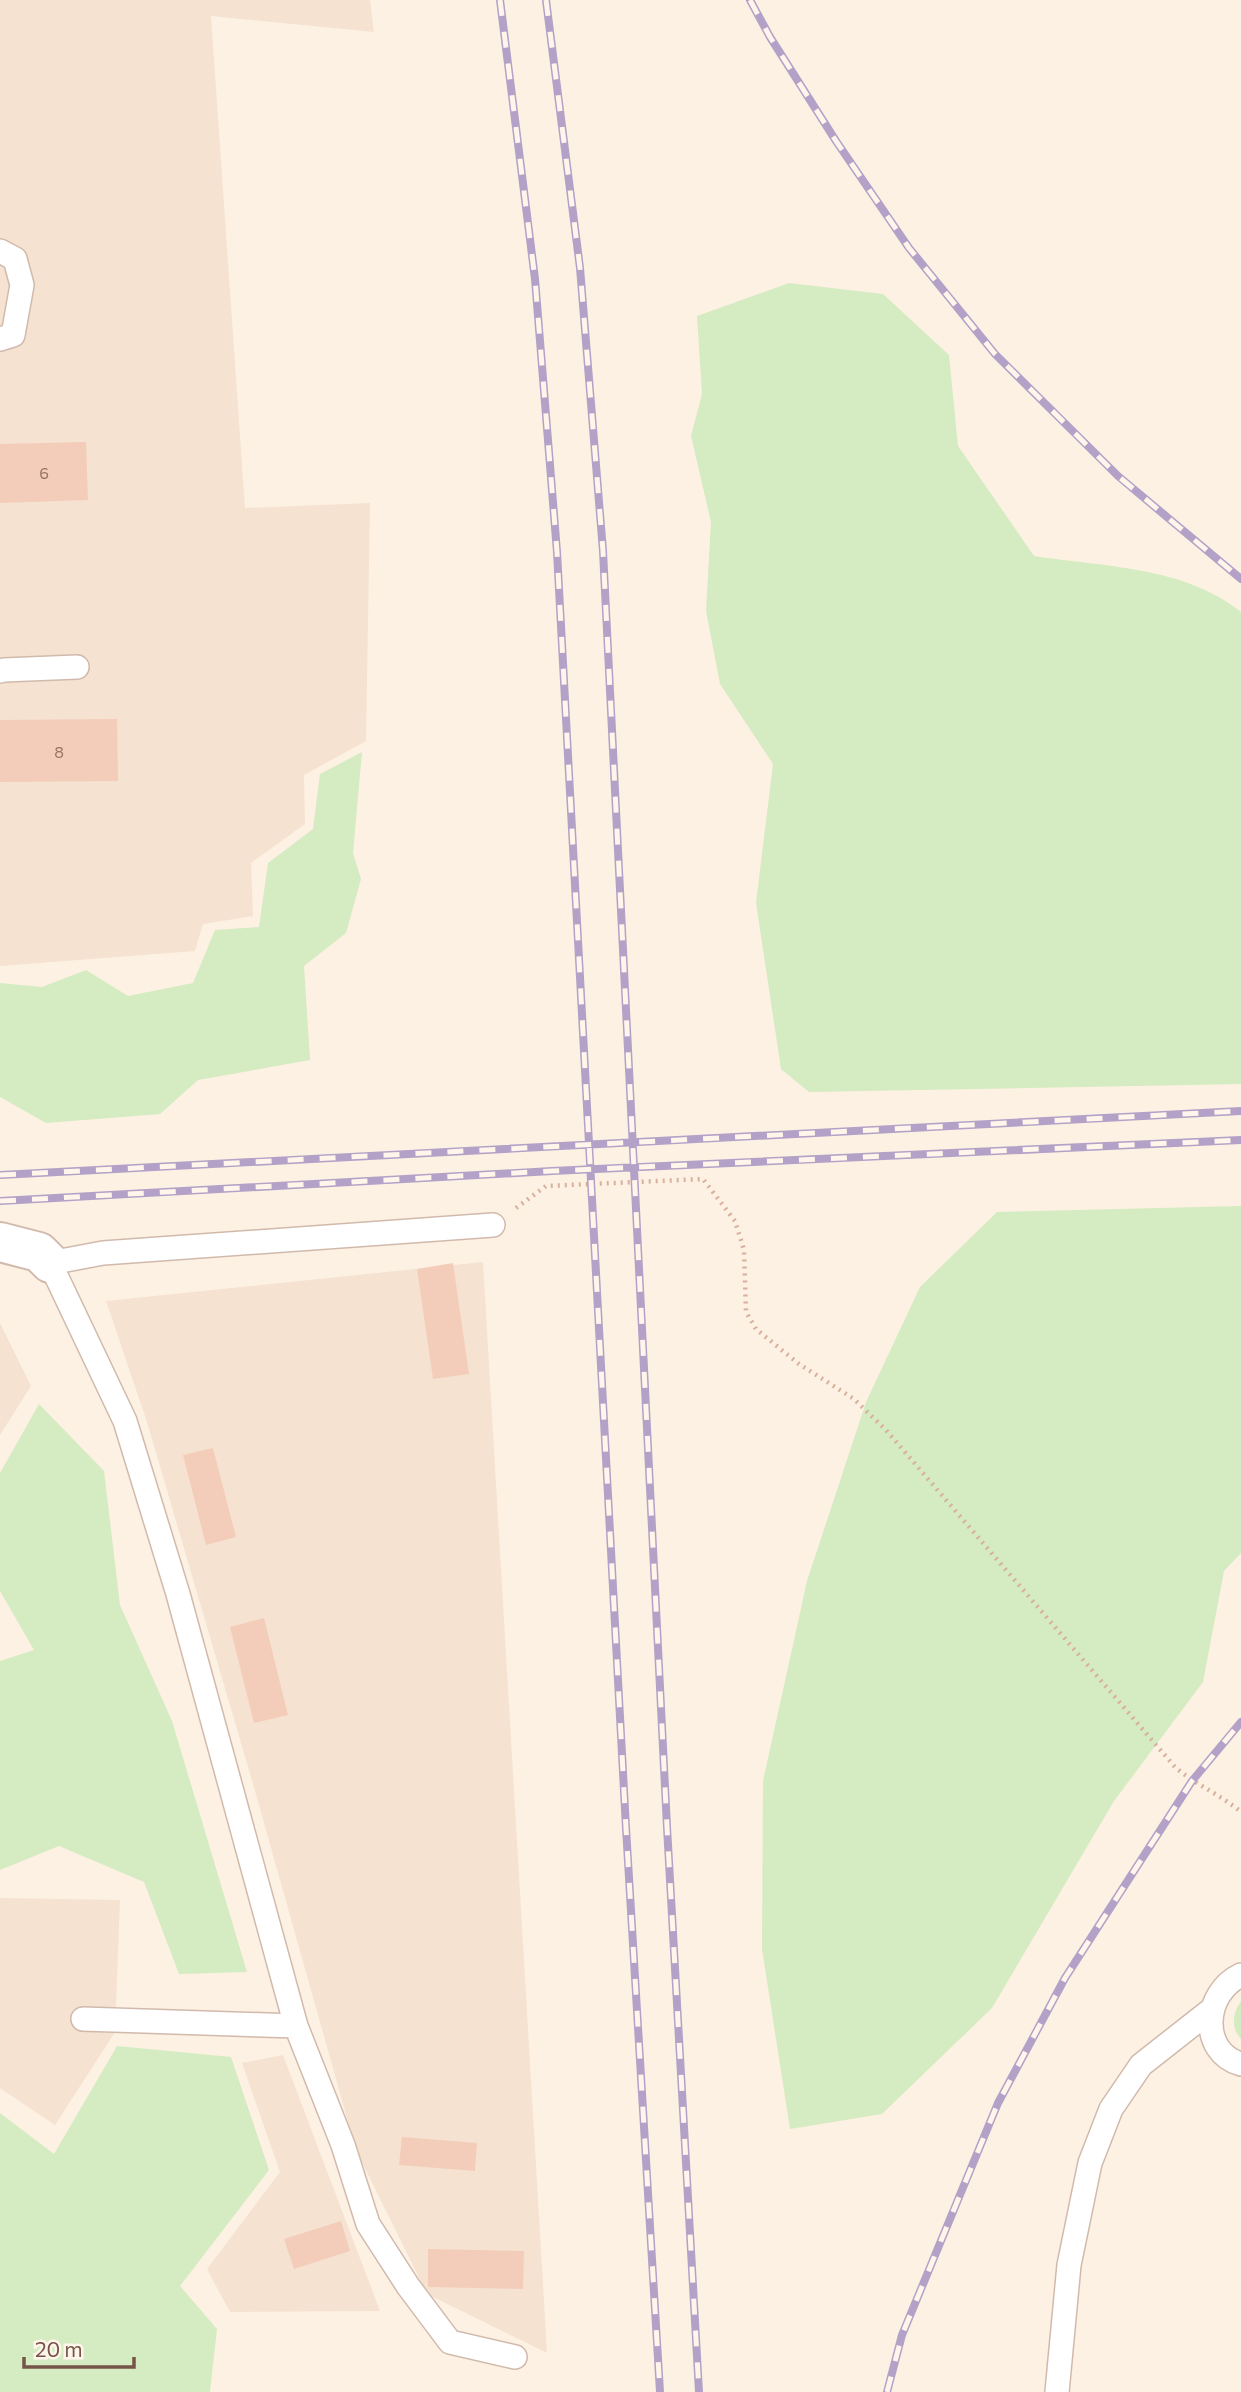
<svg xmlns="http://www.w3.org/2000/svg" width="1241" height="2392" font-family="Commissioner,sans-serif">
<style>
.residential{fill:#f5e2d1}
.green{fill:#d5ebc1}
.building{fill:#f4cdba}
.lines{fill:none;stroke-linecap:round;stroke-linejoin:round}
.lane-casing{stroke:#d1baac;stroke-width:26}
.street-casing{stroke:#d1baac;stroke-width:42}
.path{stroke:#d9b09d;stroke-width:4.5;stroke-dasharray:2 5;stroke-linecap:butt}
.lane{stroke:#fff;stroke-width:23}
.street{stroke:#fff;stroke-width:38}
.rail-casing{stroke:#b3a1c7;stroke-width:8}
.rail{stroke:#fff5ea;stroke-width:5;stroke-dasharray:16;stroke-linecap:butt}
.labels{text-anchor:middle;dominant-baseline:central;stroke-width:6;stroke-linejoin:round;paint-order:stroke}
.number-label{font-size:16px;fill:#967364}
</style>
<rect width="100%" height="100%" fill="#fdf1e3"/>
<path class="residential" d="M0,0H370L374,32L211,16L245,508L370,503L366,741L304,775L305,824L251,863L253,916L203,924L195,951L0,966Z
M483,1262L547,2353L427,2294L356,2150L253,1784L147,1422L106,1301Z
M0,1323L31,1386L0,1435Z
M0,1898L120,1900L115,2032L55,2125L0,2088Z
M283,2055L380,2311L230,2312L207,2269L280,2172L242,2063Z"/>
<path class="green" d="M789,283L883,294L949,355L958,446L1034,556C1104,567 1184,566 1241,612V1084L809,1092L781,1069L756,903L773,764L720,684L706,611L711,522L691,436L702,394L697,316Z
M362,752L353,853L361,879L346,933L304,966L310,1060L198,1080L160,1114L46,1123L0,1097V983L42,987L86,970L128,996L193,983L215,930L259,927L268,863L313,829L320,774Z
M1241,1206V1553L1224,1571L1203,1682L1114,1801L992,2008L882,2114L790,2129L762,1949L763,1781L807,1581L866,1402L920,1287L997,1212Z
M39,1404L104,1471L120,1605L172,1721L247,1972L179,1974L144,1882L59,1846L0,1870V1661L34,1650L0,1591V1473Z
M1241,2001V2039C1230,2027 1233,2013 1241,2001Z
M117,2046L231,2057L269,2170L180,2286L217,2329L210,2392H0V2113L54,2154Z"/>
<path class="building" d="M86,442L88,500L0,503V444Z
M117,719L118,781L0,782V720Z
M453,1263L469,1374L433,1379L417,1269Z
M213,1448L236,1537L206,1545L183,1455Z
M264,1618L288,1715L254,1723L230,1627Z
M402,2137L477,2143L475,2171L399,2165Z
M341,2221L350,2251L294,2269L284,2239Z
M428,2249L524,2251L523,2289L428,2287Z"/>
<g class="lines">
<defs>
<path id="lane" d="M0,251L15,259L22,285L13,335L0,339
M0,671L4,670L77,667
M493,1225L103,1253L50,1263L125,1421L178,1594L296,2026L343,2145L368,2224L408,2286L450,2342L515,2357
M1241,1975C1203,1993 1199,2052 1241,2064
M83,2019L296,2026
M1057,2392L1069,2265L1090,2163L1111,2109L1141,2065L1211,2010"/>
<path id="street" d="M0,1242L39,1252L50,1263"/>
</defs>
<use href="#lane" class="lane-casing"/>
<use href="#street" class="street-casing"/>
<path class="path" d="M516,1208L546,1186L703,1179L735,1221L744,1250L746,1312L756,1329L799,1364L854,1399L886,1430L1175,1767C1196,1785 1221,1795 1241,1812"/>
<use href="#lane" class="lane"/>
<use href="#street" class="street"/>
<defs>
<path id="rail" d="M500,0L535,279L557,552L626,1828L660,2392
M546,0L580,268L603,551L667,1827L699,2392
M750,0L770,37L836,141L909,248L995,354L1118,476L1241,579
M0,1175L1241,1111
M0,1201L552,1171L1241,1140
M887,2392L902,2335L998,2103L1065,1978L1192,1781L1241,1722"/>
</defs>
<use href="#rail" class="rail-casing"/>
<use href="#rail" class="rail"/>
</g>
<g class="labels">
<g class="number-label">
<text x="44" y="472">6</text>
<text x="59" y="751">8</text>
</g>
</g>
<path d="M24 2357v10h110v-10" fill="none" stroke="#765548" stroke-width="3.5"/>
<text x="35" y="2357" font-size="21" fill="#765548" stroke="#fff5ea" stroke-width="5" paint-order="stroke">20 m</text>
</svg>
